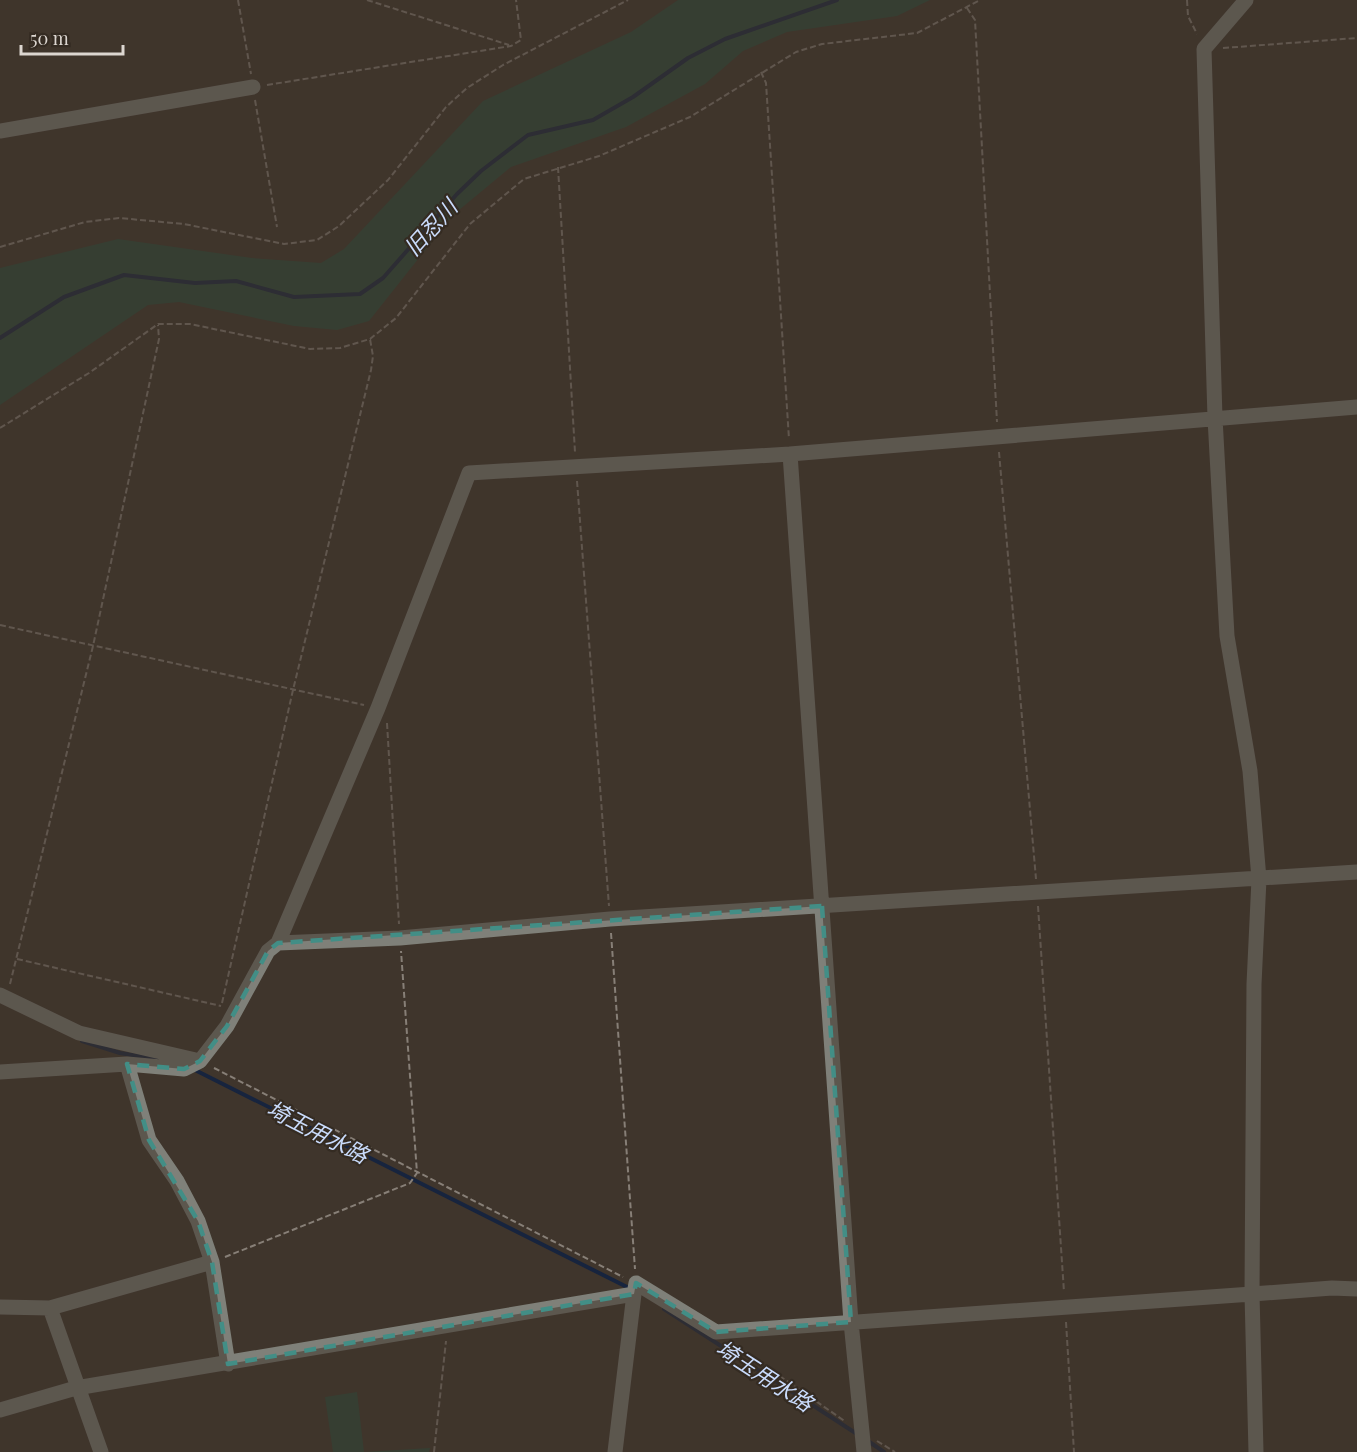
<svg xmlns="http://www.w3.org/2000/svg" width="1357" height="1452" font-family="'Playfair Display','Noto Sans JP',serif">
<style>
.green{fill:#2b4b3a}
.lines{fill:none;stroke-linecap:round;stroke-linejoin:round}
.stream{stroke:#17243e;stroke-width:4}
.path{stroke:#877f77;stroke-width:2;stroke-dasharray:6 3;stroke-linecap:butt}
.minor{stroke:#7f8079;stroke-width:15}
.marked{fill:none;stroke:#428e86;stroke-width:4.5;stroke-dasharray:12 8;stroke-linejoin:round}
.labels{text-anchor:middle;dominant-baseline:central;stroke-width:4.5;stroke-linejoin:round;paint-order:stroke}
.water-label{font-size:22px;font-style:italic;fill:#c9dbfb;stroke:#342b22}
</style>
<rect width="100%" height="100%" fill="#3f352c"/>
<path class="green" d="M678,0H930L897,16L787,32L743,51L705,84L626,127L511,167L453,215L369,321L337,330L294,326L179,302L148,305L0,405V268L118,239L252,258L321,263L344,249L483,101L631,32Z
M357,1392L364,1452L430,1448L429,1452H333L325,1397Z"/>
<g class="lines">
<path class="stream" d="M0,338L64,297L124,275L195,283L236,281L294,297L360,294L383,278L457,194L481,171L528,135L593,120L633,97L688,58L725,39L837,0
M82,1041L120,1053L162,1060
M195,1070L627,1287
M664,1309L857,1434
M868,1441L884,1452"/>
<path class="path" d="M238,0L251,74
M367,0L509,45
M1187,0L1188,16L1197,34
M967,8L975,20L997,422
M1223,48L1357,38
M761,72L766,83L789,439
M267,85L511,46L521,40L516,0
M255,100L277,227
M558,167L575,452
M0,247L85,222L119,218L184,224L284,244L317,240L339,226L388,180L446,107L467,88L503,65L628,0
M0,428L89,373L158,324H190L310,349L340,348L370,339L396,318L470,224L524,179L599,156L690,117L796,52L822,44L917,33L980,0
M999,452L1036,879
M577,481L609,906
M0,625L364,705
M387,723L399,924
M1038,906L1064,1292
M611,933L635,1269
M17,959L221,1006
M10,984L93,646L159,339L158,325
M222,1003L293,690L371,370L373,356L370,339
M214,1068L623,1277
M225,1257L410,1183L417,1173L401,951
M1066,1322L1074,1452
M735,1345L846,1422
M877,1441L895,1452
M434,1452L446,1341"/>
<path class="minor" d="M0,131L253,87
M278,943L400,938L610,919L1357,872
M0,995L79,1033L200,1061L227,1026L268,951L278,943L378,708L469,473L790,454
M127,1064L149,1140L177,1181L198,1221L212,1262L228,1364
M0,1072L127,1064L184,1069L200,1061
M634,1294L636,1283L716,1332L1252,1294L1254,984L1259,879L1250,771L1227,636L1215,418L1204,49L1246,0
M0,1307L50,1308L212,1262
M50,1308L101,1452
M0,1410L76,1388L634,1294L615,1452
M864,1452L851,1322L790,454L1357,407
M1256,1452L1252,1294L1332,1288L1357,1289"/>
</g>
<path d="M0 0H1357V1452H0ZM822,906L851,1322L716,1332L636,1283L634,1294L228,1364L212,1262L198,1221L149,1140L127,1064L184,1069L200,1061L227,1026L268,951L278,943Z" fill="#3f352c" fill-opacity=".55" fill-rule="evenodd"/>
<path class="marked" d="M822,906L851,1322L716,1332L636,1283L634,1294L228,1364L212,1262L198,1221L149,1140L127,1064L184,1069L200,1061L227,1026L268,951L278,943Z"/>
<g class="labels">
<g class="water-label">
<text transform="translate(430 227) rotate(-48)">旧忍川</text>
<text transform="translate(318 1131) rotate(27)">埼玉用水路</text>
<text transform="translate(765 1375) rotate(33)">埼玉用水路</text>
</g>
</g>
<path d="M21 45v9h102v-9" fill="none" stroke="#dcd6d0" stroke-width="3"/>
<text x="30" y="45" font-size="18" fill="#dcd6d0" stroke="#342b22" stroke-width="4.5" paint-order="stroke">50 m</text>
</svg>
